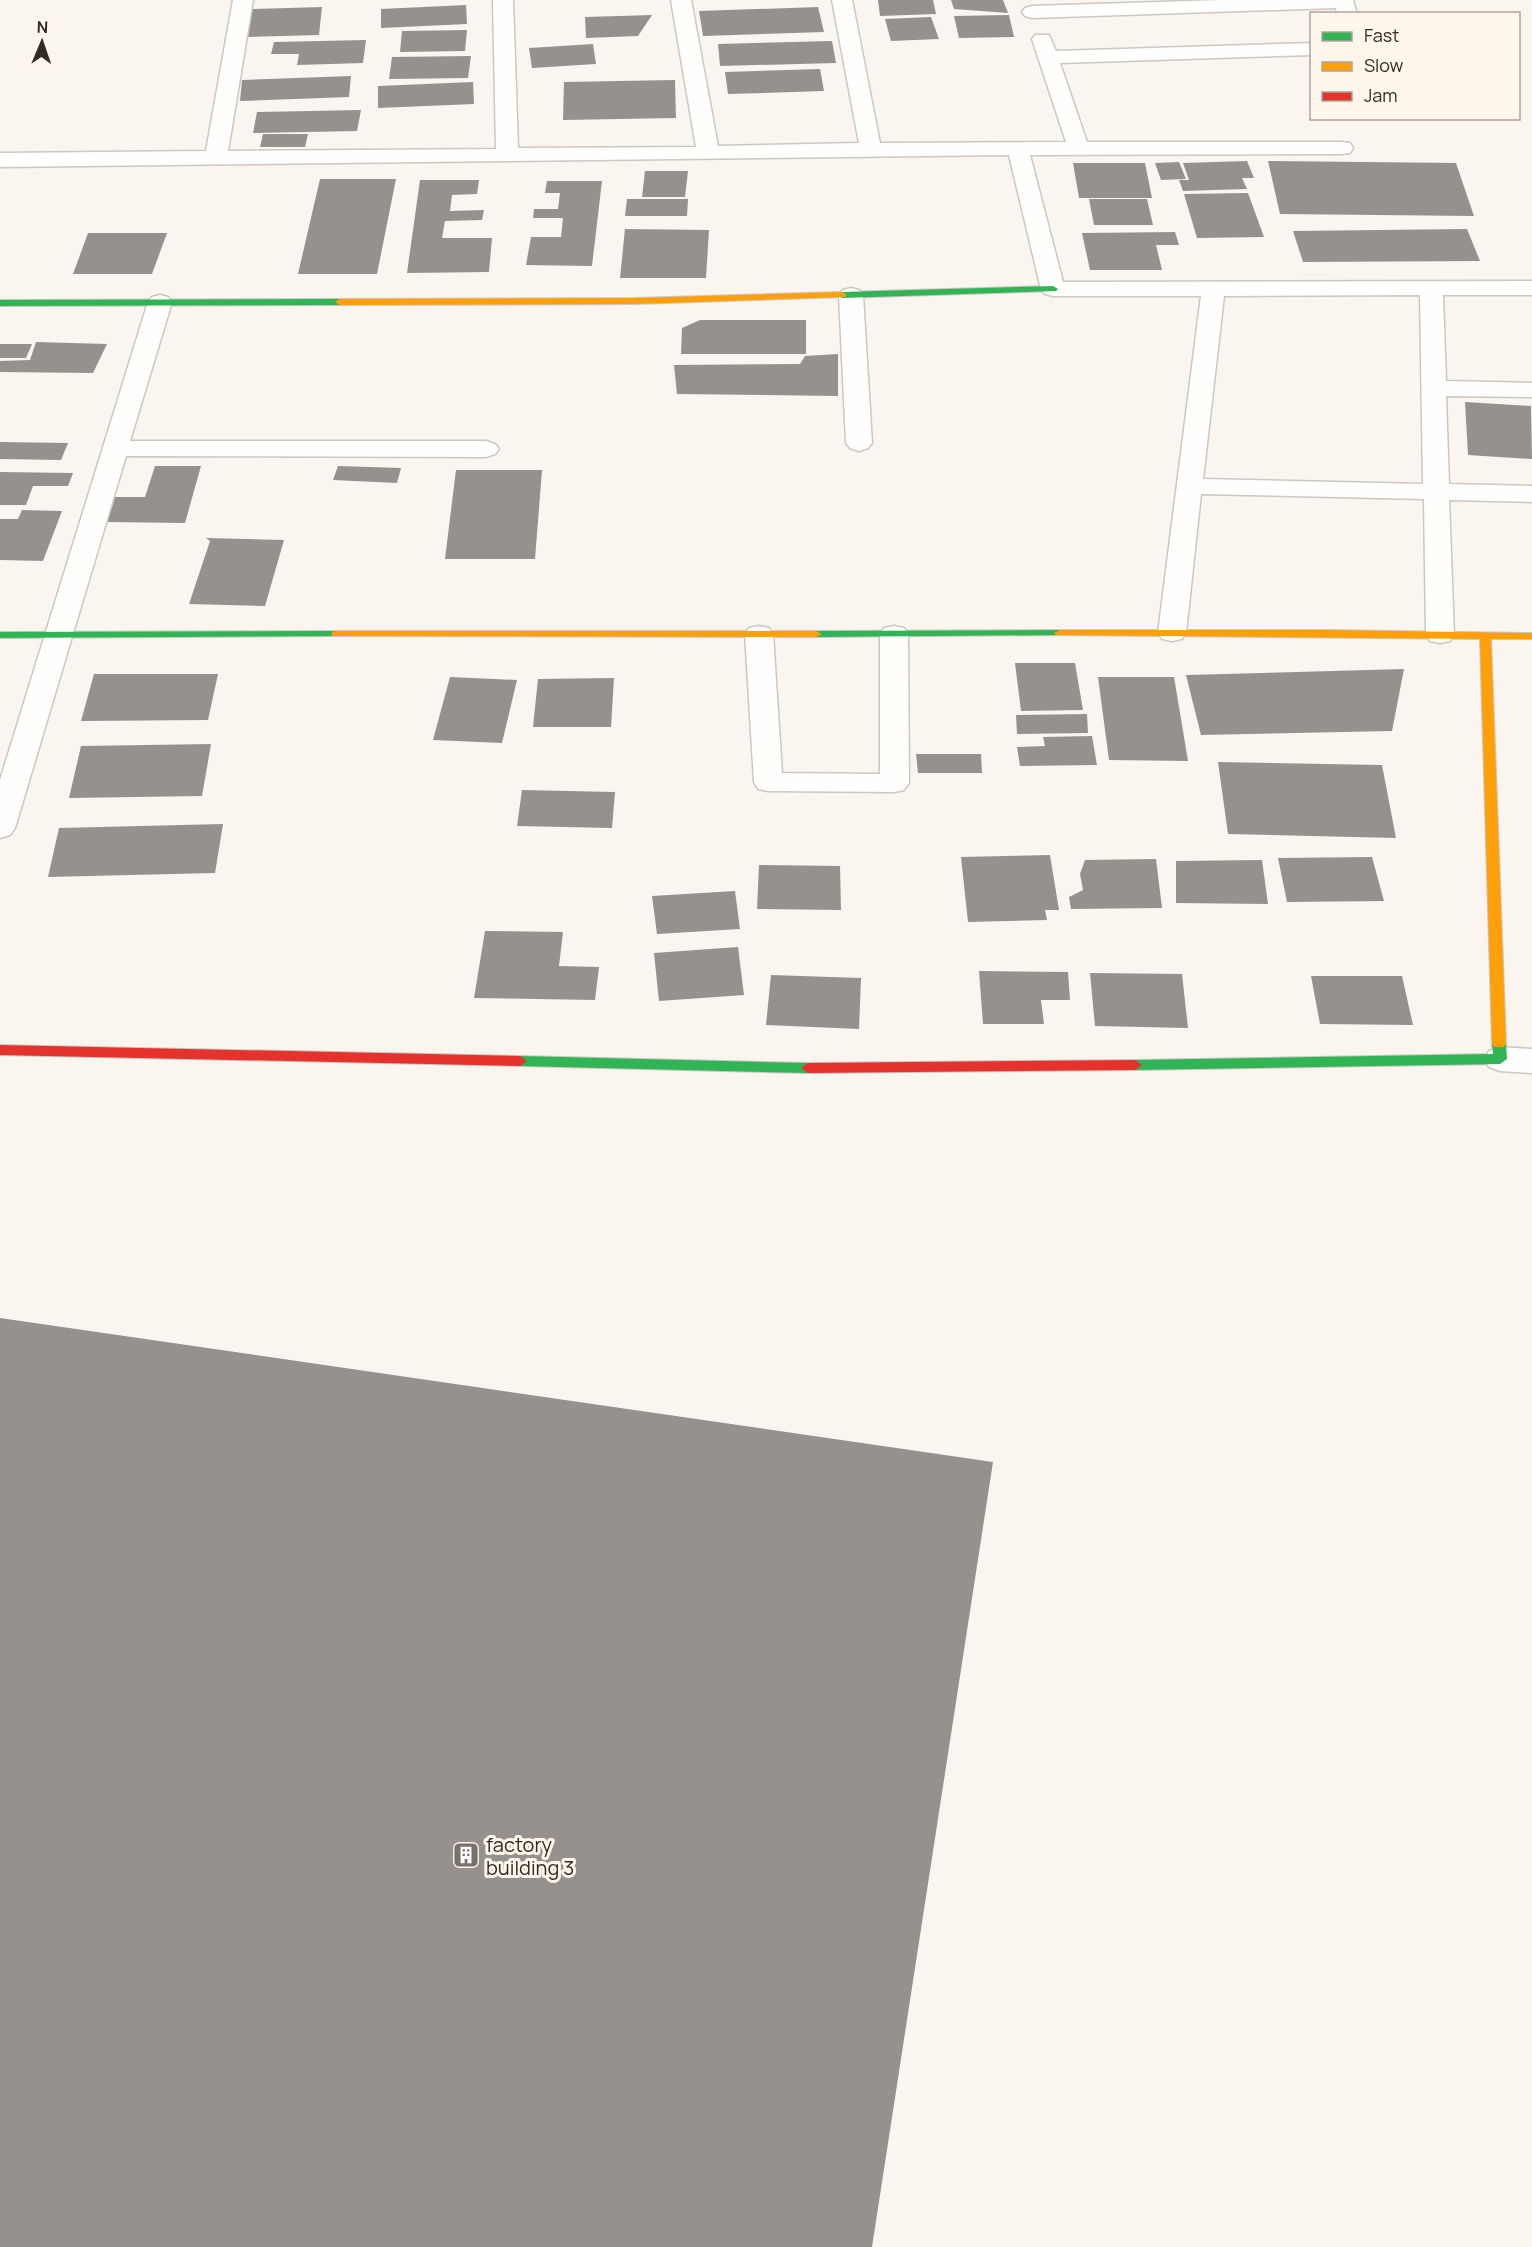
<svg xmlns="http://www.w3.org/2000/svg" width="1532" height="2247" font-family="Manrope,sans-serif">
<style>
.building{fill:#96918c}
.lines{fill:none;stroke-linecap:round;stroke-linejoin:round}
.street-casing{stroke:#ccc7c1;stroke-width:3}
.fast-casing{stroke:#ccc7c1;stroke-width:2}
.slow-casing{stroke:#ccc7c1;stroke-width:2}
.jam-casing{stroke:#ccc7c1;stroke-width:2}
.street{fill:#fefefd;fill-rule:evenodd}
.fast{fill:#30b455;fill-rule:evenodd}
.slow{fill:#ff9f0a;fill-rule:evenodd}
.jam{fill:#e5322d;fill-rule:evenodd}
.labels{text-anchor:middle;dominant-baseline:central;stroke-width:6;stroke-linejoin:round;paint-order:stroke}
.near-poi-label{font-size:20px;fill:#302b24;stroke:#fef6eb;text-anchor:start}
</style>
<rect width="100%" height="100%" fill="#faf5ef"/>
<path class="building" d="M878,0H933L936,14L880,16Z
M951,0H1003L1008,13L954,9Z
M466,5L467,24L381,28V9Z
M322,7L319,35L248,37L252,9Z
M818,7L824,32L703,36L699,11Z
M652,15L638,36L586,38L585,17Z
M1009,15L1014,37L959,38L954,16Z
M931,17L939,39L891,41L885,19Z
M467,30L465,51L400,52L402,31Z
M366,40L363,63L297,65L299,54H271L274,42Z
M832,41L836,63L720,66L718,44Z
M593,44L596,64L532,68L529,48Z
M471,56L468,78L389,79L392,57Z
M820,69L824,91L728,94L725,72Z
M351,76L349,97L240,101L242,80Z
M675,80L676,118L563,120L564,82Z
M473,82L474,104L378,108V86Z
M361,110L357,131L253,133L257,112Z
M263,134H308L305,147H260Z
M1247,161L1254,178H1242L1247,189L1183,191L1179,180H1189L1183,163Z
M1268,161L1456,163L1474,216L1280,214Z
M1179,162L1186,179L1161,180L1155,163Z
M1073,163H1145L1152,198H1079Z
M645,171H688L685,197H642Z
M320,179H396L377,274H298Z
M420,180H479L477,194L452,195L450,211L484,210L482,220L445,221L442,238H492L489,272L407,273Z
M547,181H602L592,266L526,265L531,237H561L563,218H533L534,209H558L560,193H545Z
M1248,193L1264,237L1197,238L1184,194Z
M627,199H688L687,216H625Z
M1089,199H1147L1153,225H1094Z
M625,229L709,230L706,278H620Z
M1467,229L1480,261L1303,262L1293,231Z
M1175,232L1179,245H1156L1162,270H1090L1082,233Z
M88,233H167L152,274H73Z
M700,320H806V354H681L682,328Z
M36,342L107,344L93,373L0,372V361L30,360Z
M0,344H32L26,358H0Z
M838,354V396L677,394L674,365L800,364L805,356Z
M1465,402L1531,406L1532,459L1468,455Z
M0,442L68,443L61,460L0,459Z
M155,466H201L185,523L106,522L115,497H145Z
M338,466L401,468L397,483L333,480Z
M456,470H542L535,559H445Z
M0,472L73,473L68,486H33L26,505H0Z
M22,510L62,511L43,561L0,560V519H18Z
M206,538L284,540L265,606L189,604L210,541Z
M1015,663H1075L1083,710L1021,711Z
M1404,669L1392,731L1201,735L1186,675Z
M94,674H218L208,720L81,721Z
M450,677L517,680L502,743L433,740Z
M1098,677H1174L1188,761L1109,760Z
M614,678L611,727H533L538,679Z
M1087,714L1088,733L1017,734L1016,715Z
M1092,736L1097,765L1020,766L1017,747L1045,746L1043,737Z
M211,744L202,796L69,798L81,746Z
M916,754H981L982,773H918Z
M1218,762L1382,765L1396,838L1228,834Z
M522,790L615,792L612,828L517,826Z
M223,824L215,873L48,877L59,828Z
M1050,855L1059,910H1045L1047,920L968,922L961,857Z
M1372,857L1384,901L1287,902L1278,858Z
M1156,859L1162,908L1071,909L1069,897L1083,890L1080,874L1085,860Z
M1262,860L1268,904L1176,903V861Z
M759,865L840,866L841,910L757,909Z
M735,891L740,929L657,934L652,896Z
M485,931L563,932L559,966L599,967L595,1000L474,998Z
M738,947L744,995L659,1001L654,953Z
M979,971L1068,972L1070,1000H1041L1044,1024H983Z
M1090,973L1182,974L1188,1028L1095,1026Z
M771,975L861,978L859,1029L766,1025Z
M1311,976H1402L1413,1025L1320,1024Z
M0,1318L993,1462L872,2247H0Z"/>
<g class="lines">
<defs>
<path id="street" d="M233,0H253L228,151L496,149L493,0H513L518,148L696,147L671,0H691L718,146L859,143L832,0H852L880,143L1066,142L1032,39L1035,35H1049L1056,51L1312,43V55L1060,63L1087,142H1342L1350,143L1353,148L1350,153L1342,154L1030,155L1063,282L1532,281V295H1443L1446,381L1532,383V397L1446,396L1449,484L1532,486V502L1449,500L1454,635L1450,641L1440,643L1430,641L1426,635L1424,499L1201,494L1186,633L1182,639L1172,641L1162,639L1158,633L1201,296H1053L1045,294L1041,289L1009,155L0,167V153L206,151ZM1420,295L1423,484L1203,479L1224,296Z
M1220,0H1353L1357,14H1337L1336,8L1032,18L1025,16L1022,12L1025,8L1032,6Z
M851,288L859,290L863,295L872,443L868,448L859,451L850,448L846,443L839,295L843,290Z
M160,295L168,297L172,302L130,441H486L495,444L499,449L495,454L486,457L126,456L15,828L10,835L0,838V780L148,302L152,297Z
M759,626L769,628L773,634L782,773L880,774V634L884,628L894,626L904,628L908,634L909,783L904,790L894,792L768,791L758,789L754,782L745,634L749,628Z
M1500,1047L1532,1049V1073L1500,1071L1489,1067L1484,1059L1489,1051Z"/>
<path id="fast" d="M1053,286L1058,289L1056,291L842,298L837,295L842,292Z
M0,300L340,299L345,302L340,305L0,306Z
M1060,630L1066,633L1064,635L816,637L810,634L816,631Z
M336,631L340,632V636L0,638V632Z
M1499,1039L1506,1044L1507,1059L1500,1064L1135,1070L1128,1065L1135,1060L1493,1054L1492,1044Z
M520,1056L808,1063L815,1068L808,1073L520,1066L513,1061Z"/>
<path id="slow" d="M842,292L847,295L845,297L635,304L340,305L335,302L340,299L635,298Z
M1060,630H1327L1532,633V639H1491L1506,1044L1504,1047H1494L1492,1044L1480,639L1056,635L1054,633Z
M336,631H816L822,634L816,637L332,636V632Z"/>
<path id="jam" d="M0,1045L520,1056L527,1061L520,1066L0,1055Z
M1135,1060L1142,1065L1135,1070L808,1073L801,1068L808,1063Z"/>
</defs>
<use href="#street" class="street-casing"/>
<use href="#fast" class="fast-casing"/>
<use href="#slow" class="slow-casing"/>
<use href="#jam" class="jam-casing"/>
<use href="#street" class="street"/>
<use href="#fast" class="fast"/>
<use href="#slow" class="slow"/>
<use href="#jam" class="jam"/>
</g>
<defs>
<symbol id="building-square" viewBox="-11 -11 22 22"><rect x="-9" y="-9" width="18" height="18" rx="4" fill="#77726b" stroke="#fef6eb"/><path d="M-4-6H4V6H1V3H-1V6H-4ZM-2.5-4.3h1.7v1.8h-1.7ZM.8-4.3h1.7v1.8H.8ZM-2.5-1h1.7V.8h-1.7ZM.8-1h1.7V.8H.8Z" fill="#fff"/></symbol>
</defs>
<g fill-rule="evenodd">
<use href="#building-square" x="451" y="1840" width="30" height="30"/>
</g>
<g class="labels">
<g class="near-poi-label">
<text x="486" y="1844">factory<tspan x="486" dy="23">building 3</tspan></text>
</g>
</g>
<rect x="1310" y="12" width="210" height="108" fill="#fef6eb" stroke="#aca59b" stroke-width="1.5"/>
<rect x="1322" y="32" width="30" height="9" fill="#30b455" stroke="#aca59b" stroke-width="1.5"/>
<text x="1364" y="42" font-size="18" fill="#302b24">Fast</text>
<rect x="1322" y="62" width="30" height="9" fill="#ff9f0a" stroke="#aca59b" stroke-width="1.5"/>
<text x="1364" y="72" font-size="18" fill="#302b24">Slow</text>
<rect x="1322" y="92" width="30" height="9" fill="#e5322d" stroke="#aca59b" stroke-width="1.5"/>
<text x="1364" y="102" font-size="18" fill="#302b24">Jam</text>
<g transform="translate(42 42) rotate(2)" stroke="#fef6eb" stroke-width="4.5" paint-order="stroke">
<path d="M0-4.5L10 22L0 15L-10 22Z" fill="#302b24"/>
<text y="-9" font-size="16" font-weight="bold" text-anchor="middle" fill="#302b24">N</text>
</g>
</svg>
